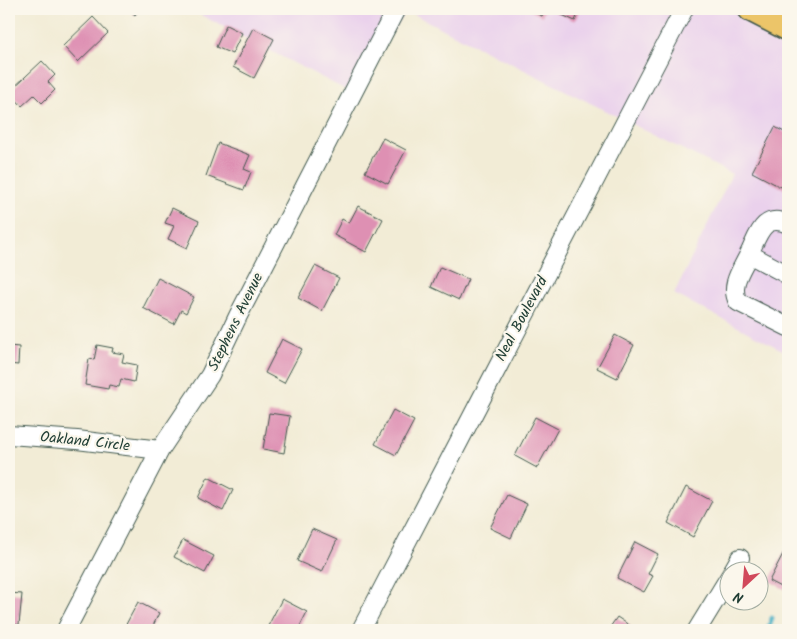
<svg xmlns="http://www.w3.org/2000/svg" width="797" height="639" font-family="Kalam,sans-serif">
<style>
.built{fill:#ead1ec}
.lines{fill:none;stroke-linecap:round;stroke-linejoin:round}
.stream{stroke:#46b0c5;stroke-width:5}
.building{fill:#de90b3}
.minor-casing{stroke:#3f574c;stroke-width:20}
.highway-casing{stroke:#3f574c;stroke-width:28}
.minor{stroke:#fff;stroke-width:18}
.highway{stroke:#ecc569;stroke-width:25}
.labels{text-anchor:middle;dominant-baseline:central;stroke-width:4.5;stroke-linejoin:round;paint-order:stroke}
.street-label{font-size:15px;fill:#1f3d34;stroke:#fbf7ec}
</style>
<rect width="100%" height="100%" fill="#fbf7ec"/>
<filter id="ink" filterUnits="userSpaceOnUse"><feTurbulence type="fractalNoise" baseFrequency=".02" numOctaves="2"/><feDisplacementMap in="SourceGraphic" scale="10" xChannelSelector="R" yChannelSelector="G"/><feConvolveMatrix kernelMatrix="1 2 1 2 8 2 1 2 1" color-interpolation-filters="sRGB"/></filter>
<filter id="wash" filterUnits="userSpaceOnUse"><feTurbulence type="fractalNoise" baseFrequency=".0096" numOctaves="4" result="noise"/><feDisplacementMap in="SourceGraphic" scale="20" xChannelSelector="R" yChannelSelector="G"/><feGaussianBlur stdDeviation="1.12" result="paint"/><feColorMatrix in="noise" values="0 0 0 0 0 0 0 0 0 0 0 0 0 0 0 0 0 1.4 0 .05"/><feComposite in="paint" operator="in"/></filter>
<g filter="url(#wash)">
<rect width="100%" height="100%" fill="#f2ecd6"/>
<path class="built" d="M189,9H788V353L674,294L732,174L407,11L350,92Z"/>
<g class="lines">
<path class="stream" d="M768,630L772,618"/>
</g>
<g id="blocks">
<path class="building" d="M128,9H140L135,15Z
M527,9H545L542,16Z
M549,9H580L575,21Z
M93,17L108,33L78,62L63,46Z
M226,25L242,33L232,54L216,47Z
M253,28L274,39L254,78L233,67Z
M42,61L55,75L48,82L55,90L42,103L34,95L22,106L9,92Z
M775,127L788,134V191L752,172Z
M383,138L406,150L388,184L365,172Z
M218,143L250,155L244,169L251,172L244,190L206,176Z
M358,206L383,219L366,252L334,235L342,219L349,223Z
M172,208L199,221L187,248L168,239L174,226L165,223Z
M315,266L339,278L322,311L298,298Z
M440,267L468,279L459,300L431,287Z
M158,278L194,297L186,313L181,310L174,324L143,308Z
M615,335L634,345L617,378L597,368Z
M282,339L302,349L284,383L265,373Z
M97,345L113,348L112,352L124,354L122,362L137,365L134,382L121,379L119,387L109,385L108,389L85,385L89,359L94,360Z
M9,346L19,347L18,365L9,364Z
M393,410L414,421L396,455L375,444Z
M269,413L290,416L284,453L263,449Z
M535,417L558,429L537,468L515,456Z
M208,477L233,490L223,511L198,498Z
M686,487L712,501L693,537L668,523Z
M507,495L527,504L511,538L490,528Z
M312,529L337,540L322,572L297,561Z
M183,540L214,556L205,573L174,557Z
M635,542L658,554L648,574L653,576L644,592L617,578Z
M786,548L788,549V591L769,581Z
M9,593L22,594L19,625L9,624Z
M282,599L307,612L298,630H277L268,626Z
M138,602L159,613L151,630H123Z
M617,617L635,629L634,630H608Z"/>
</g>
</g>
<g filter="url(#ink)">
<use href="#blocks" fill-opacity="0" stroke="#3f574c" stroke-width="1"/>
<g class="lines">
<defs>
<path id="minor" d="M749,254C758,236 763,212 788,224
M788,275L749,254C742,269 729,285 738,302L788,327
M9,435L77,440L160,450
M732,572L740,558
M66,630L160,450L210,375L238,316L396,9
M361,630L684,9
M697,630L730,576"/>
<path id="highway" d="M751,9L788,28"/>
</defs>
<use href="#minor" class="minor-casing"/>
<use href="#highway" class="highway-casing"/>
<use href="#minor" class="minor"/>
<use href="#highway" class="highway"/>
</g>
</g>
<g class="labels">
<g class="street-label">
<text transform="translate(522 319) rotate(-62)">Neal Boulevard</text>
<text transform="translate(236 322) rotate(-64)">Stephens Avenue</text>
<text transform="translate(85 442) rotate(6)">Oakland Circle</text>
</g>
</g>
<rect width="797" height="639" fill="none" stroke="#fbf7ec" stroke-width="30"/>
<g transform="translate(744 586) rotate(206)"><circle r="24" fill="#fbf7ec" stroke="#a3ada2"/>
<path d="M0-4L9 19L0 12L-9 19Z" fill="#d1495b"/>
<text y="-8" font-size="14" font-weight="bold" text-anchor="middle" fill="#1f3d34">N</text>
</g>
</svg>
